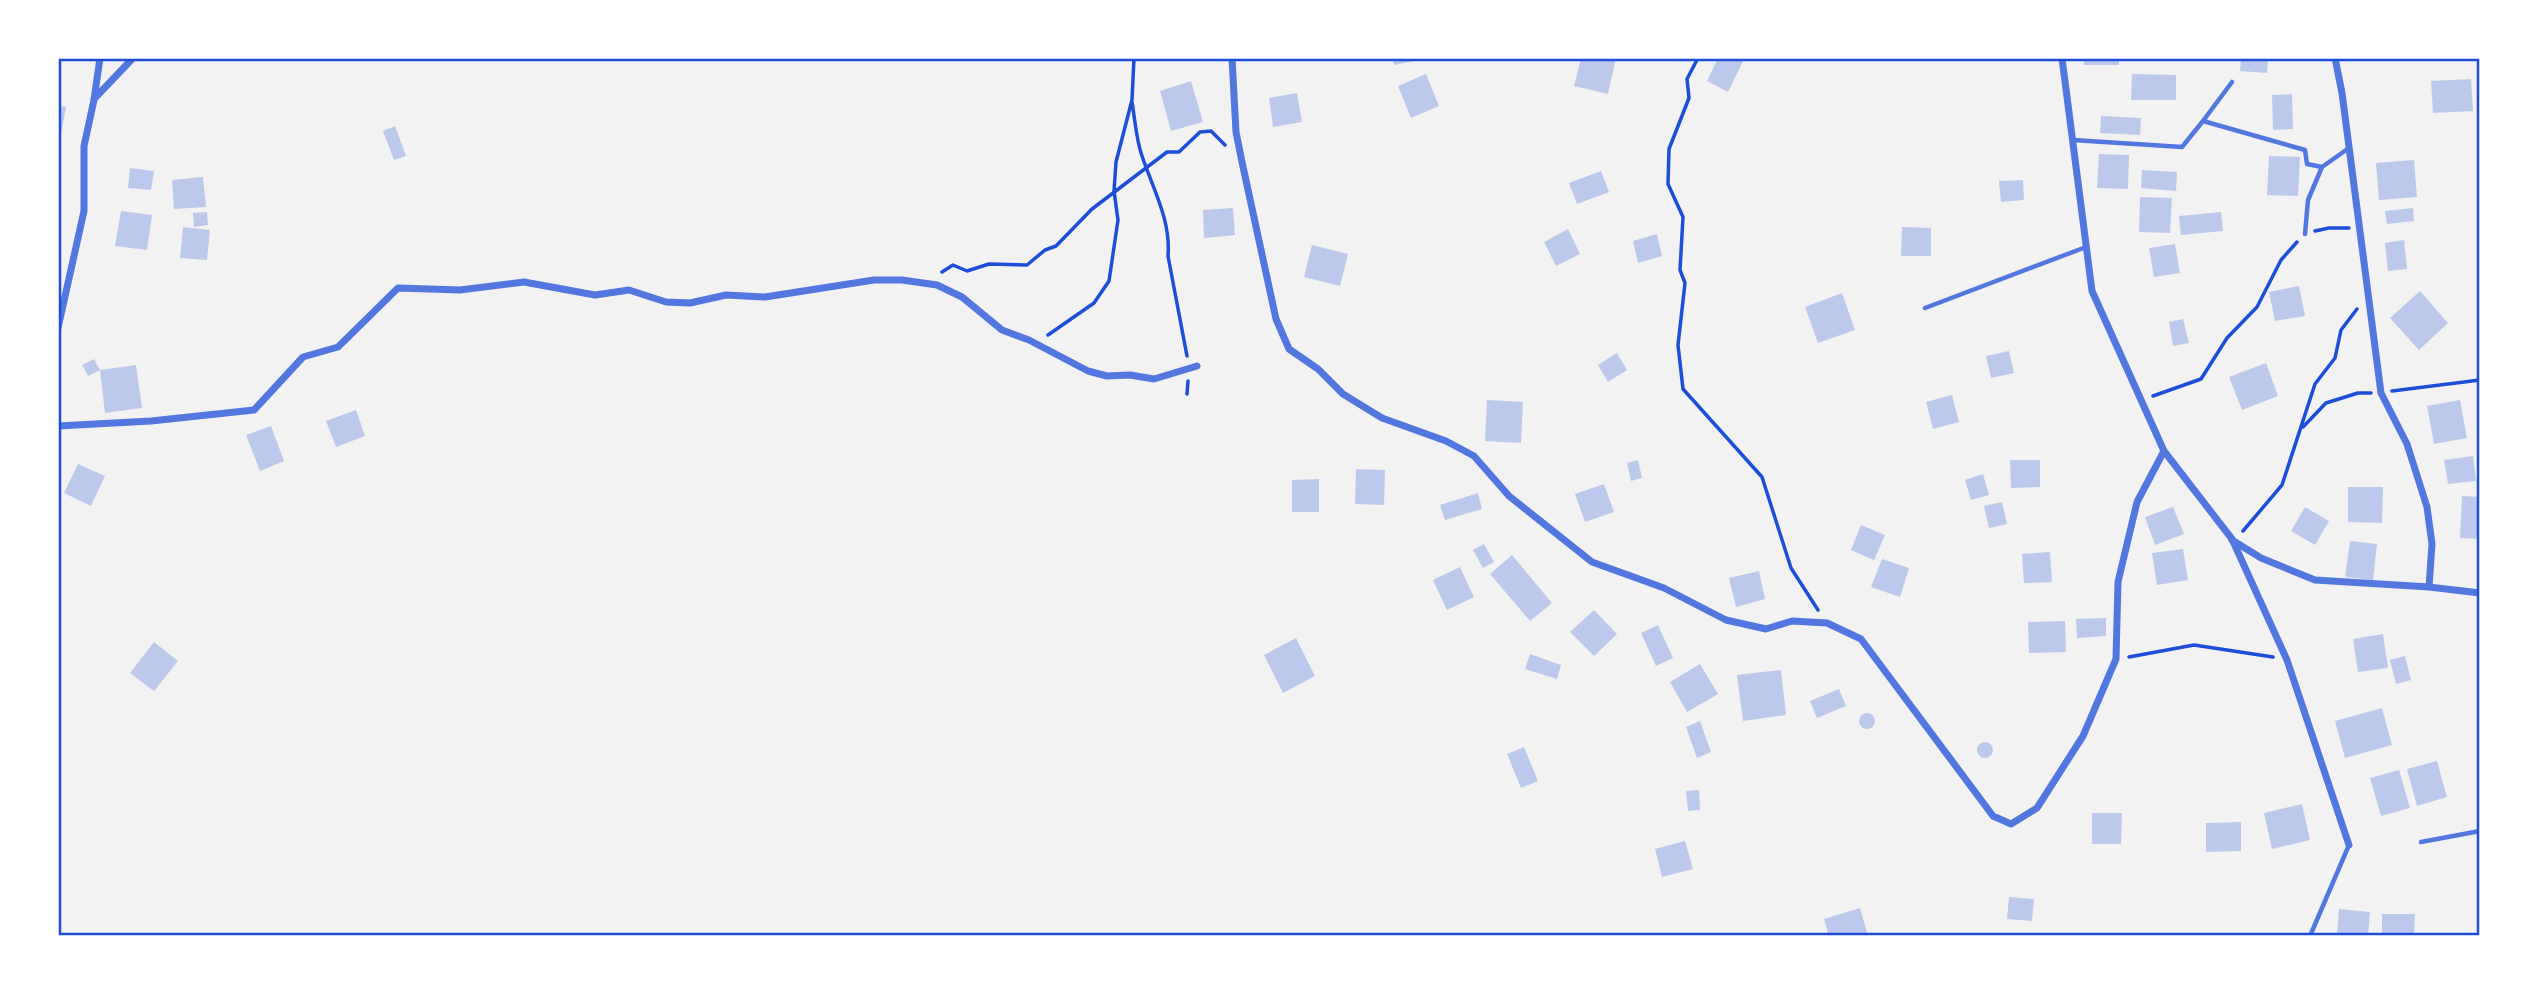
<svg xmlns="http://www.w3.org/2000/svg" width="2538" height="994" font-family="'Nunito Sans',sans-serif">
<style>
.building{fill:#bdc9ec}
.lines{fill:none;stroke-linecap:round;stroke-linejoin:round}
.path{stroke:#1d4ed8;stroke-width:3.5}
.service{stroke:#5277de;stroke-width:4.5}
.minor{stroke:#5277de;stroke-width:7}
.neatline{fill:none;stroke:#1d4ed8;stroke-width:2.5}
</style>
<rect width="100%" height="100%" fill="#f2f2f2"/>
<path class="building" d="M1393,58H1425V59L1394,65Z
M1581,58H1616L1608,94L1574,86Z
M1718,58L1744,59L1728,92L1707,81Z
M2084,58H2119V65H2084Z
M2241,58H2268L2267,73L2240,71Z
M1426,74L1439,106L1411,118L1398,86Z
M2132,74L2176,75V100H2131Z
M2471,79L2473,111L2433,113L2431,81Z
M1191,81L1203,122L1171,131L1160,91Z
M1297,93L1302,122L1273,127L1269,98Z
M2292,94L2293,129L2273,130L2272,95Z
M58,106L66,107L59,146L58,145Z
M2101,116L2141,118L2140,135L2100,133Z
M395,126L406,156L394,160L383,131Z
M2099,154L2129,155L2128,189L2097,188Z
M2269,156L2300,157L2298,196L2267,195Z
M2414,160L2417,197L2379,200L2376,163Z
M130,168L154,171L151,190L128,188Z
M2142,170L2177,172L2176,191L2141,188Z
M1601,171L1609,192L1577,204L1569,183Z
M203,177L206,207L174,209L172,180Z
M2023,180L2024,200L2001,202L1999,181Z
M2140,197L2172,198L2170,233L2139,232Z
M1233,208L1235,235L1204,238L1203,210Z
M2413,208L2414,221L2387,224L2385,211Z
M121,211L152,215L147,250L115,246Z
M207,212L208,225L194,227L193,213Z
M2221,212L2223,231L2181,235L2179,216Z
M183,227L210,230L207,260L180,258Z
M1902,227L1931,228V256H1901Z
M1568,229L1580,254L1556,266L1544,242Z
M1657,234L1662,256L1638,263L1633,241Z
M2404,240L2407,269L2388,271L2385,243Z
M2175,244L2180,273L2154,277L2149,248Z
M1312,245L1348,254L1340,286L1304,277Z
M2299,286L2305,316L2275,321L2269,292Z
M2420,291L2448,323L2419,350L2390,318Z
M1842,293L1855,330L1818,343L1805,307Z
M2183,319L2189,343L2173,346L2169,322Z
M2009,351L2014,373L1991,378L1986,356Z
M1617,353L1627,370L1608,382L1598,365Z
M94,359L100,370L136,365L142,408L105,413L100,370L88,376L82,365Z
M2266,363L2278,396L2242,410L2229,377Z
M1952,395L1959,422L1933,429L1926,402Z
M1487,400L1523,402L1521,443L1485,441Z
M2460,400L2467,438L2434,444L2427,406Z
M356,410L365,436L336,447L326,421Z
M271,426L284,461L260,471L246,435Z
M2473,456L2476,481L2448,484L2444,460Z
M1638,460L1642,478L1631,481L1627,463Z
M2010,460H2040V487L2011,488Z
M78,464L105,476L91,506L64,493Z
M1356,469L1385,470L1384,505L1355,504Z
M1983,474L1989,495L1971,500L1965,480Z
M1319,479V512H1292V480Z
M1604,484L1614,512L1585,522L1575,494Z
M2348,487H2383L2382,523L2348,522Z
M1478,493L1482,509L1445,520L1440,505Z
M2462,496L2480,497V539L2460,538Z
M2002,502L2007,524L1989,528L1984,506Z
M2173,507L2184,534L2155,545L2145,517Z
M2305,507L2329,521L2315,545L2291,531Z
M1861,525L1885,535L1874,560L1851,550Z
M2350,541L2377,544L2373,580L2345,577Z
M1484,544L1494,562L1483,568L1473,550Z
M2183,549L2188,580L2157,585L2152,553Z
M2050,552L2052,582L2024,583L2022,554Z
M1512,555L1552,603L1530,621L1490,574Z
M1882,559L1909,568L1900,597L1871,587Z
M1460,567L1474,597L1447,610L1433,580Z
M1759,571L1765,599L1736,607L1729,578Z
M1594,610L1617,634L1594,656L1570,632Z
M2106,618V636L2077,638L2076,619Z
M2065,621L2066,652L2029,653L2028,622Z
M1658,625L1673,658L1656,666L1641,633Z
M2383,634L2388,668L2358,672L2353,639Z
M1296,638L1315,676L1283,693L1264,655Z
M154,642L178,661L154,691L130,673Z
M1530,654L1561,665L1557,679L1525,669Z
M2405,656L2411,680L2396,684L2390,660Z
M1700,664L1718,694L1687,712L1670,682Z
M1781,670L1786,715L1743,721L1737,675Z
M1839,689L1846,706L1817,718L1810,701Z
M2382,708L2392,745L2345,758L2335,721Z
M1859 721a8 8 0 1 1 16 0a8 8 0 1 1-16 0Z
M1700,721L1711,752L1697,758L1686,727Z
M1977 750a8 8 0 1 1 16 0a8 8 0 1 1-16 0Z
M1524,747L1538,781L1521,788L1507,754Z
M2437,761L2447,797L2417,806L2407,769Z
M2399,770L2410,808L2381,816L2370,778Z
M1699,790L1700,810L1688,811L1686,791Z
M2302,804L2310,840L2272,849L2264,813Z
M2092,813H2122L2121,844H2092Z
M2241,822V851L2206,852V823Z
M1685,841L1693,869L1662,877L1655,849Z
M2009,897L2034,899L2032,921L2007,919Z
M1860,908L1868,936H1829L1824,919Z
M2339,909L2370,912L2368,936H2337Z
M2382,914H2415L2414,936H2382Z"/>
<g class="lines">
<path class="path" d="M1698,58L1687,79L1689,98L1669,149L1668,184L1683,217L1680,270L1685,283L1678,345L1683,389L1762,477L1791,568L1818,610
M1132,102C1135,119 1136,139 1142,156C1153,189 1171,220 1168,256L1187,356
M2315,231L2329,228H2349
M942,272L953,265L967,271L989,264L1027,265L1045,250L1056,246L1092,209L1167,152H1179L1200,132L1211,131L1225,145
M1048,335L1094,303L1109,281L1118,220L1114,191L1116,162L1132,100L1134,58
M2392,391L2480,380
M1187,394L1188,381
M2153,396L2201,379L2227,338L2257,307L2281,260L2297,242
M2480,422V423
M2303,427L2326,403L2358,393H2371
M2243,531L2282,485L2315,384L2335,358L2341,330L2357,309
M2129,657L2194,645L2273,657"/>
<path class="service" d="M2203,121L2232,82
M2073,140L2182,147L2203,121L2305,150L2307,164L2322,167L2349,148
M2305,234L2308,200L2322,167
M1925,308L2086,247
M2421,842L2480,831
M2310,936L2349,845"/>
<path class="minor" d="M1232,58L1236,132L1242,162L1276,319L1289,349L1318,369L1343,394L1382,418L1446,441L1474,456L1509,496L1592,562L1664,588L1726,620L1766,629L1792,621L1827,623L1861,639L1993,816L2011,824L2037,808L2083,736L2116,659L2118,582L2137,502L2164,451
M2062,58L2092,291L2164,451L2232,539L2287,660L2349,845
M2335,58L2342,93L2381,393L2407,444L2427,507L2432,544L2429,587
M94,99L133,58
M58,328L84,211V146L94,100L100,58
M58,426L151,421L254,410L303,357L338,347L398,288L460,290L524,282L595,295L629,290L666,302L690,303L726,295L765,297L874,280H902L937,285L962,297L1002,330L1029,340L1088,371L1107,376L1130,375L1154,379L1197,366
M2232,540L2261,558L2315,580L2429,587L2480,593"/>
</g>
<rect width="2538" height="994" fill="none" stroke="#ffffff" stroke-width="119"/>
<rect x="60" y="60" width="2418" height="874" class="neatline"/>
</svg>
